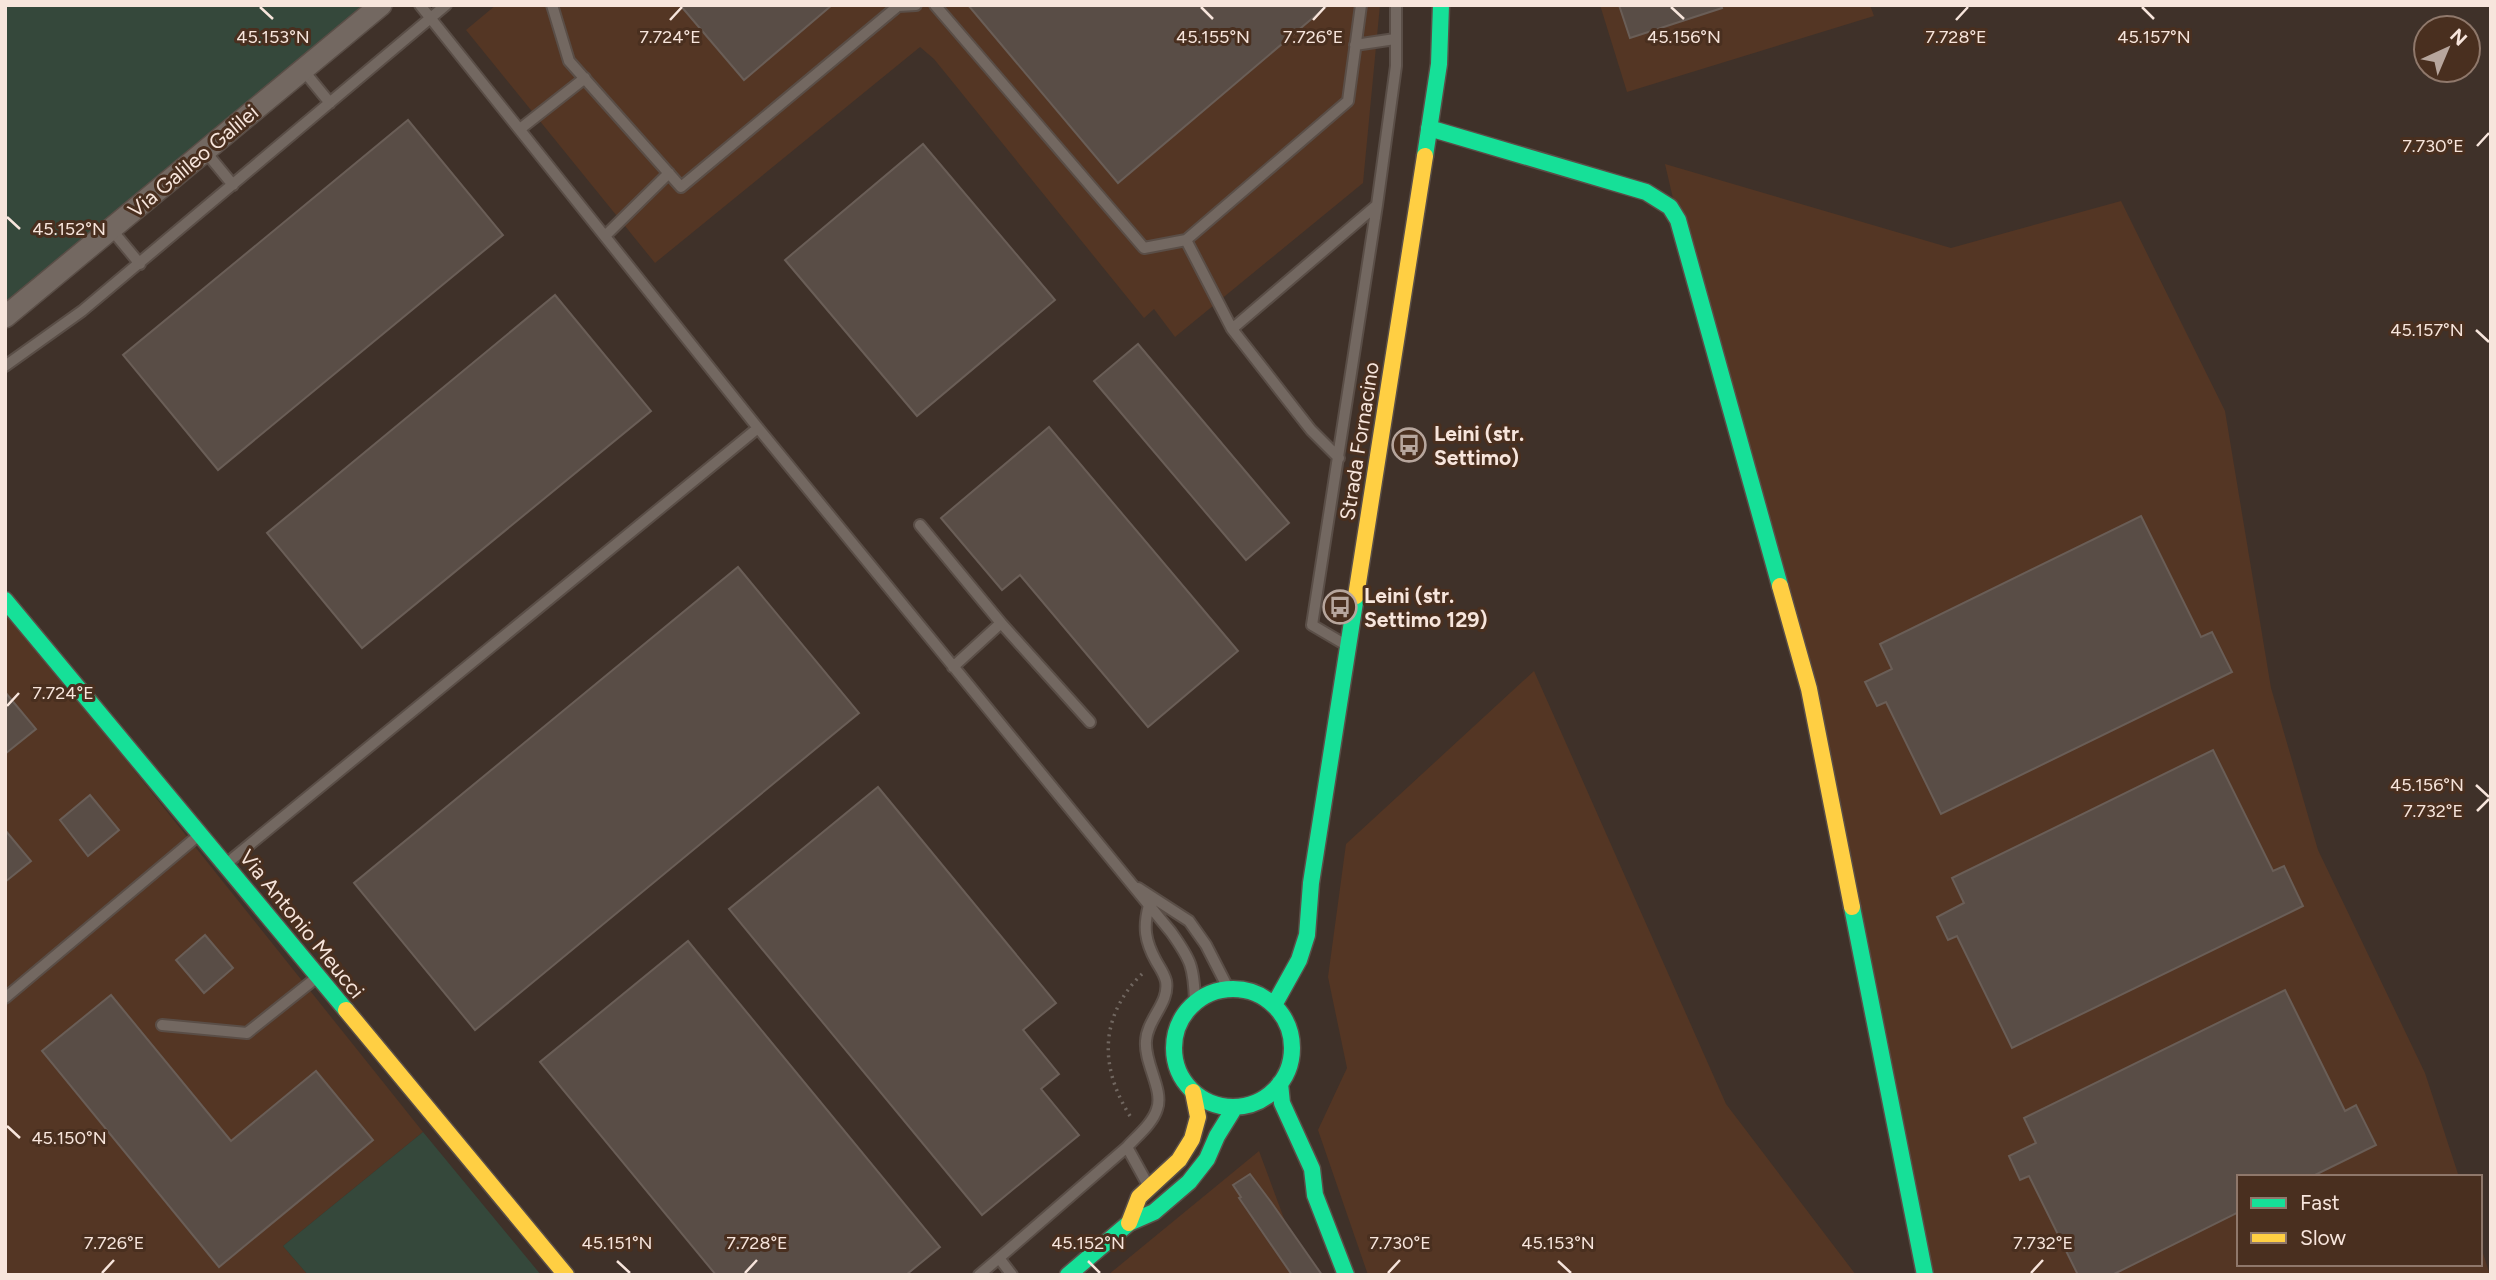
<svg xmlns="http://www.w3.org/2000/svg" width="2496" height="1280" font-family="Figtree,sans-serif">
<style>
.built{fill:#543624}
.green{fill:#35483b}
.building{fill:#594d46;stroke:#6a5e57;stroke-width:2}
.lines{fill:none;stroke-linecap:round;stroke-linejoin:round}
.lane-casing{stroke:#5a4e47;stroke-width:14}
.street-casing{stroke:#5a4e47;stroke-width:24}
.fast-casing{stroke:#5a4e47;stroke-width:19}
.slow-casing{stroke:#5a4e47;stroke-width:19}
.path{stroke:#716760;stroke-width:3.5;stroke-dasharray:2 5;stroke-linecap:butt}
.lane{stroke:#736861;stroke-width:10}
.street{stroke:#736861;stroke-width:21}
.fast{stroke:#16e098;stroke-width:16}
.slow{stroke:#ffcf43;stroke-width:16}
.ticks{fill:none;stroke:#f7e5dc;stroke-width:2.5}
.labels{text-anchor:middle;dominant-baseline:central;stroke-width:6;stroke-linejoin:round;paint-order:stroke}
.street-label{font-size:21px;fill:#f7e5dc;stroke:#492f1f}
.poi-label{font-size:21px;font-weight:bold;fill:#f7e5dc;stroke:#492f1f;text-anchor:start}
.ticks-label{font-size:18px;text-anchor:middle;fill:#f7e5dc;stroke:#492f1f;stroke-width:6;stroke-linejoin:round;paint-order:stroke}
</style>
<rect width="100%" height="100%" fill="#3f3129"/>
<path class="built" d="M496,5H1380L1363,183L1175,337L1154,309L1144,318L934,59L920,47L655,263L466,30Z
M1600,5H1870L1874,16L1627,92Z
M1665,164L1951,248L2121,201L2225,411L2271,688L2318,850L2425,1073L2459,1177H2239V1264H2480V1244L2490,1275H1925L1817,734L1678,220Z
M5,609L423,1132L283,1246L308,1275H5Z
M1534,671L1726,1104L1856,1275H1368L1318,1130L1347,1068L1328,977L1346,844Z
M1259,1151L1305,1275H1108Z"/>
<path class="green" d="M5,5H381L5,317Z
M423,1132L541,1275H308L283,1246Z"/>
<path class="building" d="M680,5H832L744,80Z
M968,5H1328L1118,183Z
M1619,5H1721L1722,8L1630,38Z
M408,120L503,235L218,470L123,355Z
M923,144L1055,300L917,416L785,260Z
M555,295L651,411L362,648L267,533Z
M1138,344L1289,523L1246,560L1094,381Z
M1049,427L1238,651L1148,727L1020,575L1002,590L941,518Z
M2141,516L2201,637L2212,632L2232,672L1941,814L1886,702L1877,706L1865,682L1892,669L1880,644Z
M738,567L859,713L475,1030L354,883Z
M5,692L36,729L5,754Z
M2213,750L2273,871L2284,866L2303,906L2012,1048L1957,936L1948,940L1937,917L1964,903L1952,878Z
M878,787L1056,1003L1023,1030L1059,1074L1041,1089L1079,1135L982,1215L729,909Z
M90,795L119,830L88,856L60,820Z
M5,830L31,861L5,882Z
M205,935L233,968L204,993L176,960Z
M688,941L940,1247L906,1275H716L540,1062Z
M2285,990L2345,1111L2356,1105L2376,1145L2311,1177H2239V1212L2112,1275H2078L2029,1176L2020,1180L2009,1156L2036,1143L2024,1118Z
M111,995L231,1141L316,1071L373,1140L219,1267L42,1051Z
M1250,1174L1271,1202L1322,1275H1292L1239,1198L1241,1197L1233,1185Z"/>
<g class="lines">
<defs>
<path id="lane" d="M420,5L758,428L1171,932C1191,960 1194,967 1195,1002
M552,5L569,61L681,187L898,6L916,5
M935,5L1144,248L1186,240L1348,101L1361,5
M1355,45L1395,39
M303,70L330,103
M520,129L585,78
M205,151L233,185
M111,229L140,264
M605,236L669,173
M1186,240L1232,329
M5,366L82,311L446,5
M1339,458L1311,430L1232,329L1377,205
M920,525L1001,623L953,667
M1001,623L1090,722
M1346,645L1312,625L1377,205L1396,66V5
M226,864L758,428
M1138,888L1189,921L1206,945L1228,988
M5,998L199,835
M162,1025L247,1033L316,978
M1148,1185L1127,1147C1137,1136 1153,1123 1157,1109C1164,1090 1144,1063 1146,1041C1147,1019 1170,1003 1166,981C1164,973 1160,968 1156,961C1145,941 1143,927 1149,905
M979,1275L999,1258
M1012,1275L999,1258L1127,1147"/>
<path id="street" d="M5,317L381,5"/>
<path id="fast" d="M1429,128L1646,192L1670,207L1678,220L1780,586
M1425,156L1439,64L1441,5
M5,600L346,1010
M1852,907L1925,1275
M1174 1048a59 59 0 1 1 118 0a59 59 0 1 1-118 0Z
M1274,1005L1299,960L1307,935L1311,883L1356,596
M1280,1083L1282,1103L1312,1169L1315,1195L1346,1275
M1068,1275L1129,1223L1154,1212L1189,1182L1207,1159L1217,1136L1235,1107"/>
<path id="slow" d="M1780,586L1809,689L1852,907
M1356,596L1425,156
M346,1010L566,1275
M1129,1223L1139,1197L1179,1160L1192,1139L1198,1117L1193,1092"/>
</defs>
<use href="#lane" class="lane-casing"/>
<use href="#street" class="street-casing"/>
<use href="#fast" class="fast-casing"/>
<use href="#slow" class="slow-casing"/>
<path class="path" d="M1130,1116C1098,1065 1100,1013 1145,971"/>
<use href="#lane" class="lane"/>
<use href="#street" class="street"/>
<use href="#fast" class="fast"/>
<use href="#slow" class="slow"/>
</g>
<path class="ticks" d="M260,7L273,19M1201,7L1213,19M1671,7L1684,19M2142,7L2154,19M670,20L682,7M1313,20L1325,7M1956,20L1968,7M2477,146L2489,133M7,217L20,229M2476,330L2489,342M7,706L19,693M2476,785L2489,797M2477,811L2489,799M7,1126L20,1138M617,1261L630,1273M1088,1261L1100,1273M1558,1261L1571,1273M102,1273L114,1260M745,1273L757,1260M1388,1273L1400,1260M2031,1273L2043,1260"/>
<defs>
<symbol id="bus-ring" viewBox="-11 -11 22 22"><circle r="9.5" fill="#492f1f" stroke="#b7a69d" stroke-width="1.5"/><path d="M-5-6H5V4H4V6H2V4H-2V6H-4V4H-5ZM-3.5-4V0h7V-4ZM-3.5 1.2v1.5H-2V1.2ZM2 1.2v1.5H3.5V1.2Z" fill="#b7a69d"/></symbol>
</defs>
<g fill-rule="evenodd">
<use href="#bus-ring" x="1390" y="426" width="38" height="38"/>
<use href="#bus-ring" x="1321" y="588" width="38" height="38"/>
</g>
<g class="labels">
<g class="street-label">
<text transform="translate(193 161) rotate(-40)">Via Galileo Galilei</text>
<text transform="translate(1359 441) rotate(-81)">Strada Fornacino</text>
<text transform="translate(302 924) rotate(51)">Via Antonio Meucci</text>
</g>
<g class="poi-label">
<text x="1434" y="433">Leini (str.<tspan x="1434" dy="24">Settimo)</tspan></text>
<text x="1364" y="595">Leini (str.<tspan x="1364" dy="24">Settimo 129)</tspan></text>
</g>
</g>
<g class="ticks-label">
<text x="273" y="43">45.153°N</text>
<text x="1213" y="43">45.155°N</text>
<text x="1684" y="43">45.156°N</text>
<text x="2154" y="43">45.157°N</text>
<text x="670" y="43">7.724°E</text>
<text x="1313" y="43">7.726°E</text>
<text x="1956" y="43">7.728°E</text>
<text x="2433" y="152">7.730°E</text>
<text x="69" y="235">45.152°N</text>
<text x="2427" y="336">45.157°N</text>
<text x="63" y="699">7.724°E</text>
<text x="2427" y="791">45.156°N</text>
<text x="2433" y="817">7.732°E</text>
<text x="69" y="1144">45.150°N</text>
<text x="114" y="1249">7.726°E</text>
<text x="757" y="1249">7.728°E</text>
<text x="1400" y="1249">7.730°E</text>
<text x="2043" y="1249">7.732°E</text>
<text x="617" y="1249">45.151°N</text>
<text x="1088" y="1249">45.152°N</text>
<text x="1558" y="1249">45.153°N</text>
</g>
<rect width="2496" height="1280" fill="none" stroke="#f7e5dc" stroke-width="14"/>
<rect x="2237" y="1175" width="245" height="91" fill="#492f1f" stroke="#8f786b" stroke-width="2"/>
<rect x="2251" y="1198" width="35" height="10" fill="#16e098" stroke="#8f786b" stroke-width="2"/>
<text x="2300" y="1210" font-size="21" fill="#f7e5dc">Fast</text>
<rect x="2251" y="1233" width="35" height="10" fill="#ffcf43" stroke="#8f786b" stroke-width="2"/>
<text x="2300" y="1245" font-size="21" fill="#f7e5dc">Slow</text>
<g transform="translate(2447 49) rotate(44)"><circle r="33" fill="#492f1f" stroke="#8f786b" stroke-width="2"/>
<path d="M0-5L12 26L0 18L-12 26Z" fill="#b7a69d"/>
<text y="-10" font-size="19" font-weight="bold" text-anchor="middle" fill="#f7e5dc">N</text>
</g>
</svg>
